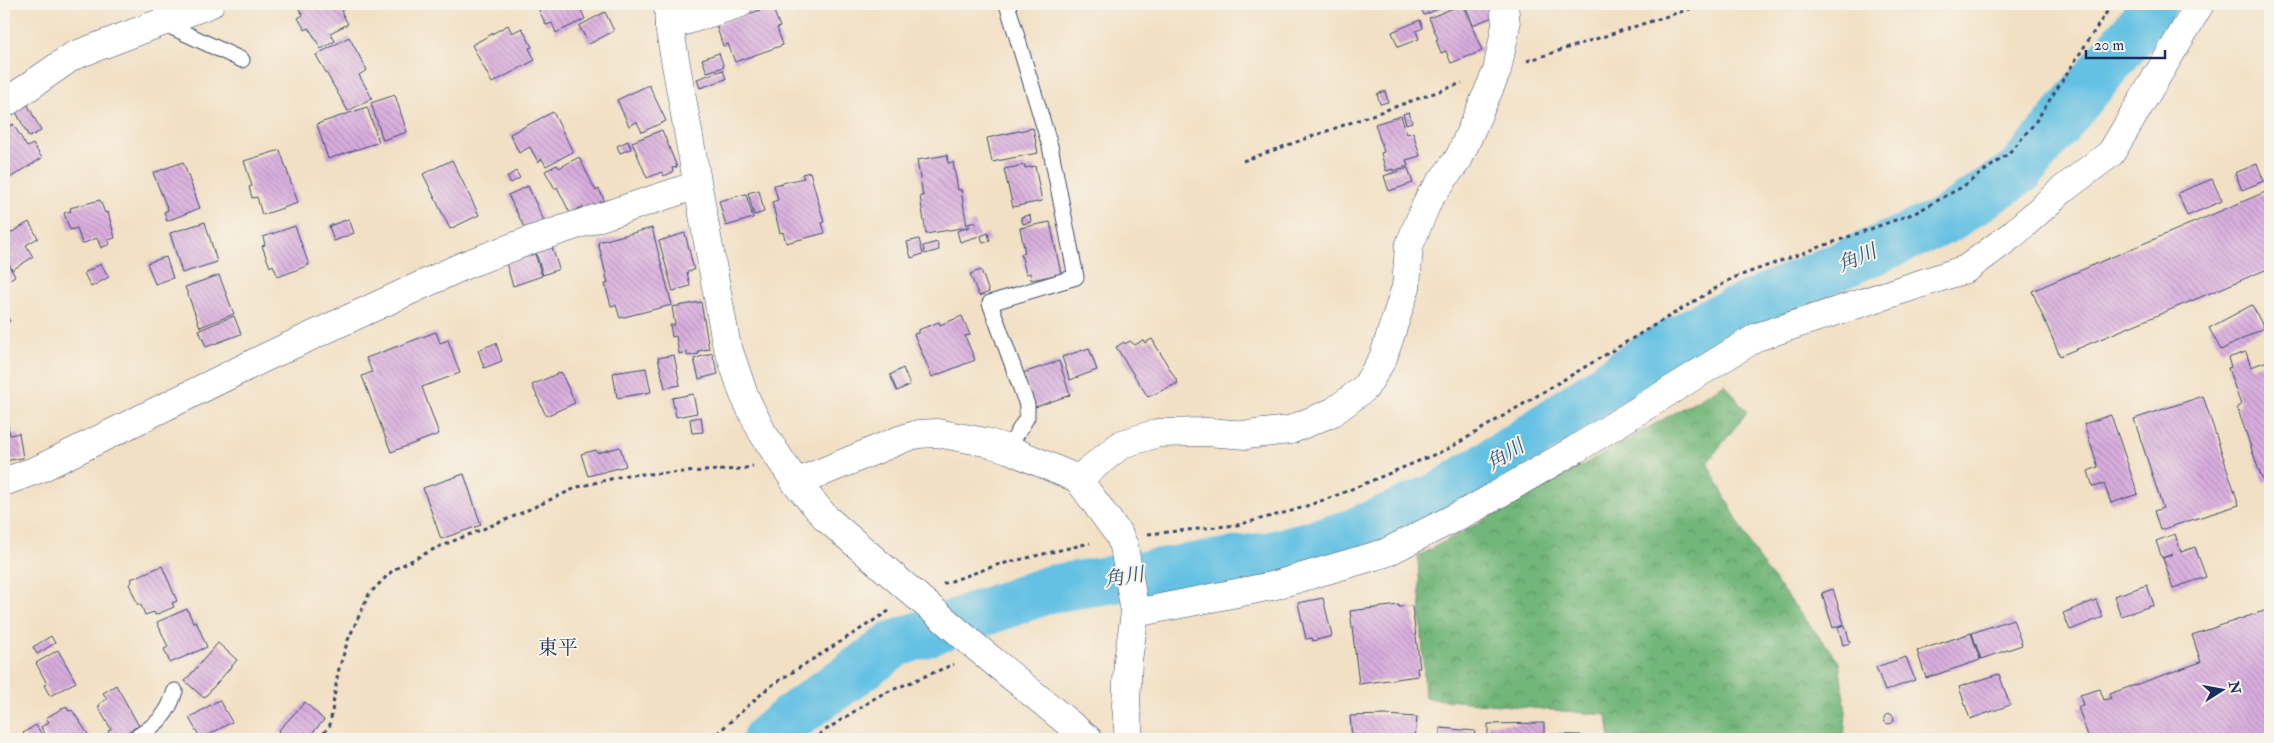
<svg xmlns="http://www.w3.org/2000/svg" width="2274" height="743" font-family="'IM FELL Double Pica','Noto Serif JP',serif">
<style>
.forest{fill:url(#forest-crowns);stroke:#46726c}
.lines{fill:none;stroke-linecap:round;stroke-linejoin:round}
.river{stroke:#65c1e3;stroke-width:48}
.building{fill:url(#building-back-hatch)}
.service-casing{stroke:#3b4a6d;stroke-width:17}
.minor-casing{stroke:#3b4a6d;stroke-width:29}
.tertiary-casing{stroke:#3b4a6d;stroke-width:29}
.path{stroke:#3b4a6d;stroke-width:3;stroke-dasharray:4 4;stroke-linecap:butt}
.service{stroke:#fff;stroke-width:15}
.minor{stroke:#fff;stroke-width:28}
.tertiary{stroke:#fff;stroke-width:28}
.labels{text-anchor:middle;dominant-baseline:central;stroke-width:4;stroke-linejoin:round;paint-order:stroke}
.water-label{font-size:20px;font-style:italic;fill:#2e547f;stroke:#f7f3e8}
.neighbourhood-label{font-size:20px;fill:#1b2f5e;stroke:#f7f3e8}
</style>
<defs>
<pattern id="forest-crowns" width="20" height="18" patternUnits="userSpaceOnUse" patternTransform="scale(1.25)"><rect width="20" height="18" fill="#72b679"/><path d="M2 6a3 3 0 1 1 6 0M12 15a3 3 0 1 1 6 0" fill="none" stroke="#5d9466"/></pattern>
<pattern id="building-back-hatch" width="6" height="6" patternUnits="userSpaceOnUse" patternTransform="scale(1.25)"><rect width="6" height="6" fill="#d9adde"/><path d="M-1 5l2 2M0 0l6 6M5-1l2 2" fill="none" stroke="#af8db7"/></pattern>
</defs>
<rect width="100%" height="100%" fill="#f7f3e8"/>
<filter id="ink" filterUnits="userSpaceOnUse"><feTurbulence type="fractalNoise" baseFrequency=".02" numOctaves="2"/><feDisplacementMap in="SourceGraphic" scale="10" xChannelSelector="R" yChannelSelector="G"/><feConvolveMatrix kernelMatrix="1 2 1 2 8 2 1 2 1" color-interpolation-filters="sRGB"/></filter>
<filter id="wash" filterUnits="userSpaceOnUse"><feTurbulence type="fractalNoise" baseFrequency=".0096" numOctaves="4" result="noise"/><feDisplacementMap in="SourceGraphic" scale="20" xChannelSelector="R" yChannelSelector="G"/><feGaussianBlur stdDeviation="1.12" result="paint"/><feColorMatrix in="noise" values="0 0 0 0 0 0 0 0 0 0 0 0 0 0 0 0 0 1.4 0 .05"/><feComposite in="paint" operator="in"/></filter>
<g filter="url(#wash)">
<rect width="100%" height="100%" fill="#f2e0c5"/>
<path class="forest" d="M1725,384L1747,412L1707,463L1758,559L1839,662L1846,712L1844,739H1610L1607,715L1425,698L1418,556L1559,479Z"/>
<g class="lines">
<path class="river" d="M766,739L791,718L895,644L1050,589L1272,555L1349,534L1441,495L1527,440L1644,359L1709,322L1946,220L2020,171L2140,25L2153,4"/>
</g>
<g id="blocks">
<path class="building" d="M137,4H164V6L137,7Z
M296,4H346L347,7L341,11L348,24L330,33L335,41L321,49L309,28L305,30L298,18L303,15Z
M536,4H583L585,8L581,10L585,19L556,33L552,23L546,25Z
M1419,4H1451L1424,15Z
M1463,4L1482,51L1451,63L1446,51L1441,53L1436,40L1438,39L1429,18Z
M1465,4H1489L1495,16L1473,25Z
M772,6L780,27L777,28L783,45L735,62L728,44L723,46L716,25Z
M605,12L614,31L589,44L579,26Z
M1420,20L1423,28L1416,31L1419,39L1398,47L1392,32Z
M508,25L512,33L522,28L532,47L529,48L535,60L492,83L472,45Z
M349,37L367,70L359,75L372,98L348,111L316,55Z
M719,53L724,67L707,72L702,59Z
M723,70L726,79L700,88L697,79Z
M649,85L666,121L642,132L637,122L629,126L617,100Z
M1385,91L1388,102L1380,104L1377,94Z
M395,95L407,132L383,140L371,103Z
M28,105L41,131L29,137L16,112Z
M367,107L379,142L328,159L317,124Z
M553,112L573,152L546,166L542,159L538,162L530,147L519,153L510,134Z
M1409,112L1412,122L1406,124L1403,114Z
M1401,116L1407,134L1413,132L1420,156L1406,160L1408,166L1393,171V169L1386,171L1381,153L1384,152L1375,124Z
M13,124L27,147L33,144L42,158L5,181L10,188L4,192V130Z
M1033,128L1038,153L992,162L987,138Z
M662,130L677,167L672,168L673,172L664,176L662,172L647,178L632,142Z
M628,141L631,149L620,153L617,146Z
M280,150L298,203L262,215L257,197L252,198L249,187L252,186L244,161Z
M947,155L948,163L953,162L958,190H961L967,227L926,234L920,196H923L917,160Z
M579,157L596,191L599,189L604,200L584,210L582,207L570,213L557,187L555,189L545,171L557,165L559,168Z
M452,160L479,215L450,229L423,174Z
M183,162L200,208L167,221L164,212L168,210L153,173Z
M2257,164L2264,181L2242,190L2235,173Z
M1025,165V168L1035,166L1042,201L1013,207L1004,169Z
M1408,168L1413,183L1389,191L1384,176Z
M516,171L520,178L511,183L507,177Z
M810,172L824,222L822,223L825,233L786,243L783,232L780,233L772,202L778,200L774,185L804,178L802,174Z
M2212,179L2222,201L2187,216L2178,193Z
M528,186L544,221L525,229L508,195Z
M759,190L764,212L754,215L748,193Z
M2270,190V268L2060,356L2032,291Z
M746,194L753,218L726,226L719,201Z
M100,200L105,213L108,212L115,238L108,240L110,244L101,248L97,238L82,244L77,228L70,230L64,213L71,211L70,208Z
M1030,215L1031,222L1023,224L1021,217Z
M349,219L354,233L334,241L329,226Z
M29,222L38,238L26,245L33,257L12,270L4,254L7,252L4,246V237Z
M205,222L217,262L182,273L170,233Z
M975,222L979,236L960,242L957,231L970,227L968,224Z
M1050,222L1061,274L1031,280L1030,273L1026,274L1021,254L1025,253L1020,228Z
M295,226L309,265L278,277L273,265L270,267L262,246L265,245L263,237Z
M652,228L672,305L620,318L616,305L611,306L605,284L608,283L598,242Z
M685,233L694,270L687,272L690,286L673,291L659,241Z
M988,233L990,241L983,243L981,236Z
M919,239L923,254L911,258L907,242Z
M937,242L939,250L925,254L923,246Z
M552,247L559,269L543,275L536,253Z
M535,254L542,276L513,286L506,263Z
M4,257L15,276L4,283Z
M166,257L173,278L155,284L147,263Z
M101,264L109,277L91,287L84,273Z
M981,270L989,292L979,296L970,274Z
M219,275L234,314L200,327L185,287Z
M701,302L709,349L698,351L699,354L687,356V352L679,354L676,336L672,337L670,325H675L672,307Z
M2252,305L2264,328L2221,350L2209,328Z
M4,311L10,321L4,325Z
M234,316L241,334L206,347L199,330Z
M962,316L970,335L965,336L975,360L932,377L914,334L918,333V330L939,322L940,325Z
M436,332L440,343L448,340L460,373L422,387L439,434L391,452L362,376L372,372L366,358Z
M1152,339L1178,383L1148,397L1116,347L1124,342L1125,344L1130,341L1135,345L1143,340L1145,343Z
M496,343L502,361L484,368L478,350Z
M1089,348L1097,370L1070,380L1062,357Z
M2246,352L2251,367L2270,360V480L2263,482L2237,407L2241,405L2228,368L2231,367L2228,358Z
M712,353L718,374L699,379L694,359Z
M674,355L680,385L665,388L658,358Z
M1059,361L1070,395L1035,407L1023,373Z
M646,368L651,392L617,398L613,373Z
M903,368L910,385L897,391L890,375Z
M561,372L575,403L546,416L532,385Z
M693,394L697,413L676,417L672,398Z
M2203,396L2239,505L2160,530L2154,511L2163,508L2134,419Z
M2111,415L2138,494L2111,503L2104,484L2093,487L2088,471L2098,467L2084,424Z
M701,417L703,432L692,433L690,419Z
M4,421H7L10,435L19,433L23,458L4,461Z
M620,447L626,466L588,476L581,454L596,450L597,453Z
M464,474L481,525L441,539L423,488Z
M2175,534L2181,552L2195,547L2206,577L2173,588L2163,558L2173,554L2162,558L2156,541Z
M162,566L177,601L172,603L174,607L155,615L154,612L145,615L141,605H138L129,584L132,582L131,579Z
M2147,585L2154,605L2121,616L2114,596Z
M1833,589L1844,624L1833,628L1822,593Z
M1323,598L1332,636L1313,641L1312,638L1306,639L1298,603Z
M2096,600L2103,617L2070,630L2063,613Z
M1399,605V607L1412,606L1420,668H1417L1418,676L1359,684L1350,611Z
M187,609L193,622L196,621L207,647L170,663L164,649L168,647L157,622Z
M2270,609V739H2089L2078,707L2083,706L2080,695L2100,689L2104,700L2111,698L2109,694L2201,662L2192,635Z
M2013,619L2022,645L1981,659L1972,633Z
M1845,625L1850,643L1843,645L1838,627Z
M1971,633L1980,660L1926,678L1917,651Z
M51,636L55,643L37,654L33,647Z
M218,643L237,660L204,698L185,681Z
M58,650L76,682L50,696L44,685L47,684L36,663Z
M1906,657L1915,680L1885,691L1876,667Z
M1999,674L2010,705L1970,719L1959,687Z
M116,685L139,726L113,739L108,731L111,729L98,707L100,706L99,704L107,699L103,693Z
M219,700L232,722L201,739L189,718Z
M305,702L324,720L307,739H287L278,731Z
M66,706L69,711L72,710L91,739H48L41,727L49,722L46,718Z
M1884 719a5 5 0 1 1 10 0a5 5 0 1 1-10 0Z
M1386,715L1417,717L1415,739H1352L1350,716Z
M1544,723V739H1488V724Z
M36,725L42,735L35,739H26L23,733Z
M1440,728L1475,731L1474,739H1440Z
M1546,734L1581,735V739H1546Z"/>
</g>
</g>
<g filter="url(#ink)">
<use href="#blocks" fill-opacity="0" stroke="#3b4a6d" stroke-width="1"/>
<g class="lines">
<defs>
<path id="service" d="M1007,4L1050,146L1076,277L990,303L1027,405V417L1008,449
M161,22L242,60
M134,739C156,724 167,718 175,691"/>
<path id="minor" d="M669,26L739,4
M4,104L73,56L210,4
M1078,479L1122,444L1158,433L1207,432L1246,435L1290,430L1333,412L1365,388L1383,358L1406,287L1409,246L1429,198L1459,158L1497,71L1506,25L1504,4
M4,482L39,469L266,357L465,265L534,239L697,185
M796,483L902,439L918,434L937,433L985,442L1008,449L1078,479L1119,535L1124,546L1135,613L1128,660L1126,705L1129,739
M1135,613L1272,586L1385,553L1476,507L1576,449L1757,337L1966,269L2012,235L2062,190L2111,153L2200,4"/>
<path id="tertiary" d="M668,4L669,26L726,342L744,395L762,432L796,483L827,519L976,647L1088,739"/>
</defs>
<use href="#service" class="service-casing"/>
<use href="#minor" class="minor-casing"/>
<use href="#tertiary" class="tertiary-casing"/>
<path class="path" d="M1527,61L1705,4
M1243,161L1462,83
M1148,534L1237,525L1295,510L1335,496L1450,448L1733,278L1915,213L1962,187L2008,154L2034,124L2112,4
M943,584L997,565L1090,543
M319,739L330,725L338,672L348,640L369,594L393,570L436,548L508,519L578,487L627,475L742,469L753,466
M711,739L769,687L892,609
M812,739L878,696L954,664"/>
<use href="#service" class="service"/>
<use href="#minor" class="minor"/>
<use href="#tertiary" class="tertiary"/>
</g>
</g>
<g class="labels">
<g class="water-label">
<text transform="translate(1857 258) rotate(-23)">角川</text>
<text transform="translate(1505 455) rotate(-32)">角川</text>
<text transform="translate(1124 577) rotate(-9)">角川</text>
</g>
<g class="neighbourhood-label">
<text x="558" y="647">東平</text>
</g>
</g>
<rect width="2274" height="743" fill="none" stroke="#f7f3e8" stroke-width="20"/>
<g transform="translate(2222 690) rotate(79)" stroke="#f7f3e8" stroke-width="4" paint-order="stroke">
<path d="M0-4L9 19L0 12L-9 19Z" fill="#1b2f5e"/>
<text y="-8" font-size="14" font-weight="bold" text-anchor="middle" fill="#1b2f5e">N</text>
</g>
<path d="M2086 50v8h79v-8" fill="none" stroke="#1b2f5e" stroke-width="2.5"/>
<text x="2094" y="50" font-size="15" fill="#1b2f5e" stroke="#f7f3e8" stroke-width="4" paint-order="stroke">20 m</text>
</svg>
